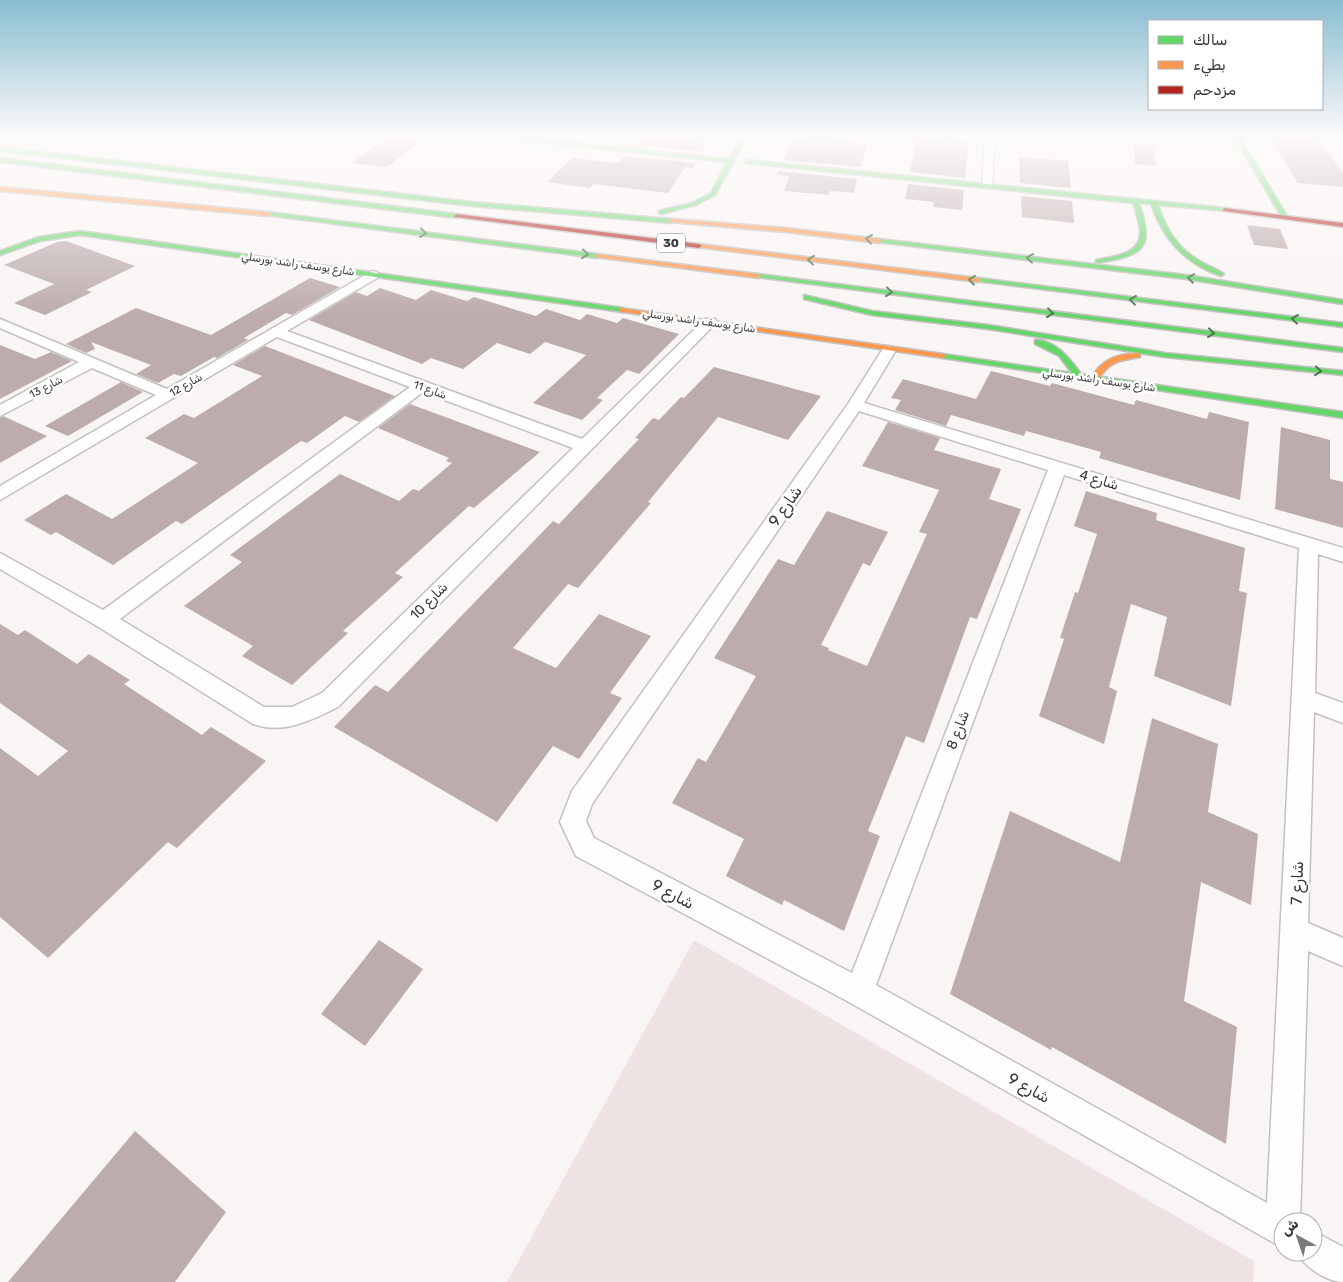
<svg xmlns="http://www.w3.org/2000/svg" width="1343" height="1282" font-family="Rubik,'Noto Naskh Arabic',sans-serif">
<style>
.built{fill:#eee3e2}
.building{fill:#bcacab}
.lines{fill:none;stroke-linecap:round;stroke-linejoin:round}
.street-casing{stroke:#c4c0c0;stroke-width:3}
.fast-casing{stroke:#c4c0c0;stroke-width:3}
.slow-casing{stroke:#c4c0c0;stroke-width:3}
.jam-casing{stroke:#c4c0c0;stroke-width:3}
.street{fill:#fefefe;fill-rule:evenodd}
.fast{fill:#63d668;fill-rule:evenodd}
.slow{fill:#ff974d;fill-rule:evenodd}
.jam{fill:#b3261e;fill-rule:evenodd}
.oneway{stroke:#4a774b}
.labels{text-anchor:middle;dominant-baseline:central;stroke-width:5;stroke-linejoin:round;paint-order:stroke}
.far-street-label{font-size:11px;fill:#3a3737;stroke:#fff}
.shield{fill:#fff;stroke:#757373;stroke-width:1}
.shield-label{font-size:12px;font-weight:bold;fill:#3a3737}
.street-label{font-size:14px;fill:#3a3737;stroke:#fff}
.near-street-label{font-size:16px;fill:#3a3737;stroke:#fff}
</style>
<rect width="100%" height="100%" fill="#faf5f5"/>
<path class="built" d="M694,940L1254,1261L1253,1282H507Z"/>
<path class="building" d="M388,137H425L387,167L352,163Z
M642,137H690L709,139L702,152L635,145Z
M794,137H806L867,144L861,167L783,160Z
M917,137L951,138V141L969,143L965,178L910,172Z
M1270,137H1316L1343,172V187L1298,183Z
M1134,144L1153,146L1156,166L1135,164Z
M625,156L696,163L693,168L685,167L668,193L593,184L590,188L547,182L572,158L618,163Z
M1019,157L1068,161L1071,188L1020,183Z
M778,171L857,179L854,193L830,191L829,195L784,191L789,176L776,175Z
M908,184L964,190L962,210L933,207L934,202L905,199Z
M1021,196L1072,201L1074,223L1022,217Z
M1247,225L1280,229L1288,249L1254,245Z
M66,241L135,266L86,290L92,292L45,315L14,303L54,284L4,265L57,242Z
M310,278L340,287L292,315L286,313L244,338L248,340L217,358L214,357L181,376L174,374L158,383L136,374L151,365L91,342L95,349L86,353L66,344L136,308L211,335Z
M380,288L416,300L431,290L467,301L474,297L536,316L546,309L580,320L587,314L617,323L623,318L679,334L639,374L627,370L597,398L603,400L582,420L533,403L586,355L545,342L530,354L497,343L463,369L431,358L422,364L309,320L356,292L367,296Z
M0,345L35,359L51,352L72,361L0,399Z
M265,346L395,396L359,422L345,416L307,443L301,441L182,524L176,521L113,565L56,532L51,535L24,520L66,494L112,519L198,463L145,438L184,414L194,418L262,376L233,365Z
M714,367L821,396L788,440L718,417L648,502L651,503L578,588L568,584L513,648L556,668L599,614L651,636L610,693L622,698L579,759L553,746L497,822L334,727L375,685L388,692L553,521L559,524L639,439L635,438L653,418L659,420L681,397L684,398Z
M991,371L1050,386L1052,383L1134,405L1136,400L1207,419L1209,412L1249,422L1240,500L1099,458L1101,452L1026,431L1024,436L951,415L946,426L895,410L901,400L891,398L903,379L976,399Z
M121,382L143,392L68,436L45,426Z
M410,404L540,452L474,508L469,506L395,573L403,577L343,631L348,633L292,685L242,656L253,646L184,606L242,562L230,555L340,474L399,501L413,489L419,491L452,463L446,461L449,458L378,428Z
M3,416L47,436L0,463V418Z
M888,422L940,438L934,450L1001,469L989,499L1021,509L977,619L970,617L924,743L906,736L868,831L880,836L844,931L784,900L782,905L726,876L744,839L672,803L698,758L706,762L756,676L714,658L778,559L794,565L827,511L888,532L870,566L863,563L821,645L829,648L828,650L867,666L927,534L919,532L939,490L862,466Z
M1281,427L1330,440V479L1343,482V528L1275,509Z
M1086,491L1157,513L1156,520L1245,548L1239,591L1247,593L1231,706L1154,676L1167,617L1131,604L1109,687L1117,691L1104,744L1039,716L1064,639L1060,638L1075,592L1078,593L1097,534L1074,526Z
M0,624L18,635L25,630L77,664L89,654L130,680L124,684L202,735L211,727L266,761L177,848L168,842L48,958L0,917V748L38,776L68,751L0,703Z
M1152,718L1218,744L1208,812L1258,834L1251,905L1201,882L1184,1001L1237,1027L1226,1144L1052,1047L1051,1050L950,994L1010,811L1120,862Z
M379,940L423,969L365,1046L321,1014Z
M135,1131L226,1212L175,1282H8Z"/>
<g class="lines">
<defs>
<path id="street" d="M492,137H521L522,139C515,144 499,142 492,137Z
M985,137H995L992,186L987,189L982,186Z
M372,271L377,272L378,275L377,278L287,331L582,439L705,319H715L717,322L338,707C311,720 284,735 253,724L97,626L0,569V553L103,610L410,387L277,337L0,500V486L156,395L92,368L0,416V405L79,362L0,328V319L167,389ZM423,392L573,448L322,693L292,707H264L120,619Z
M889,346L896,350L864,403L1343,548V562L1318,554L1315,693L1343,703V723L1314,712L1308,923L1343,938V966L1308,951L1300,1222H1283V1248L849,1002L576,856L560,822L572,791L848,404L884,347ZM859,411L1048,470L852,973L594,838L586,821L592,804ZM1064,475L1299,548L1267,1203L876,985Z
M1313,1231L1343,1247V1282C1327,1282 1303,1266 1297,1252H1313Z"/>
<path id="fast" d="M517,137L729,159L741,137H747L715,195L696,205L661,214L659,213V211L692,203L711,193L727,162L515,140Z
M1234,137H1240L1287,216L1286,217L1281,216Z
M0,147L472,202L671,219L674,221L671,223L472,206L0,151Z
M0,158L457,214L460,216L457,218L0,162Z
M747,160L1225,208L1227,209V211L1158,205C1166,229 1177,248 1200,261C1208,266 1217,269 1224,274L1221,276C1185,264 1163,239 1151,204L1139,203C1155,250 1143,255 1098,263L1096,262V260C1114,256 1142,255 1140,230C1139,220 1135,211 1133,203L745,163Z
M268,212L597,254L600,256L597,258L266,215V213Z
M80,231L623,308L627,310L623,312L80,235L40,241L0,255V251L39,237Z
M879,239L1186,275L1343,300V304L1186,279L877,242L876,241Z
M758,274L1343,348V352L756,277L755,276Z
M978,278L1343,323V327L976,281L975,280Z
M804,295L872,311L988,325L1165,353L1343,371V375L1165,357L988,329L872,315L804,299Z
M1035,340C1055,339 1071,360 1081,374L1343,412V418L943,358L939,356L943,354L1072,373L1059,356L1035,344Z"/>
<path id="slow" d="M0,187L268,212L271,214L268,216L0,191Z
M671,219L786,228L879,239L882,241L879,243L786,232L669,222V220Z
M699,244L978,278L981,280L978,282L697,247V245Z
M597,254L758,274L761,276L758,278L595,257V255Z
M620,308L943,354L947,356L943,358L623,312H620Z
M1137,353H1140V357C1118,361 1110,361 1097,381L1090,379C1102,360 1115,354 1137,353Z"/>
<path id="jam" d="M1225,208L1343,223V227L1223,211V209Z
M457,214L699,244L702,246L699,248L455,217L454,216Z"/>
</defs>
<use href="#street" class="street-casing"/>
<use href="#fast" class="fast-casing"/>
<use href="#slow" class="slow-casing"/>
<use href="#jam" class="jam-casing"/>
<use href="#street" class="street"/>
<use href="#fast" class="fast"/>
<use href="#slow" class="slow"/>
<use href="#jam" class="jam"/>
</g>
<defs><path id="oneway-chevron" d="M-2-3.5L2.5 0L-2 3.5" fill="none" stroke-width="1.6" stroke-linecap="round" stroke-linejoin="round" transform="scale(1.25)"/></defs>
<g class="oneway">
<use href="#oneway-chevron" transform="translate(423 233) rotate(7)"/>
<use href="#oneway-chevron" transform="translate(869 239) rotate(-173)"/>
<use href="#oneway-chevron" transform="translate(585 254) rotate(7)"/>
<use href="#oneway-chevron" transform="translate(1030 258) rotate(-173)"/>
<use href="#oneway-chevron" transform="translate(811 260) rotate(-173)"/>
<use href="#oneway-chevron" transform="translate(1191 278) rotate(-171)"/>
<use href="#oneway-chevron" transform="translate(972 280) rotate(-173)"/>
<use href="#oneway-chevron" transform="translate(889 292) rotate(7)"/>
<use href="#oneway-chevron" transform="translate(1133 300) rotate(-173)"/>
<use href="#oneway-chevron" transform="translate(1050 313) rotate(7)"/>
<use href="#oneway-chevron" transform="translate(1295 319) rotate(-173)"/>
<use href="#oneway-chevron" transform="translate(1211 333) rotate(7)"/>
<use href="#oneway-chevron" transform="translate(1318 371) rotate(5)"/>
</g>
<linearGradient id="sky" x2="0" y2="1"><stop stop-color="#88bdd1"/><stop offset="0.43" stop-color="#fdfafa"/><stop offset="1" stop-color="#fdfafa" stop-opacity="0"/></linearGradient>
<rect width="1343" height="317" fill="url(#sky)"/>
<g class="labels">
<g class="far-street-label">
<text transform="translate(298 264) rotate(8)">شارع يوسف راشد بورسلي</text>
<text transform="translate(699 321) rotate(8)">شارع يوسف راشد بورسلي</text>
<text transform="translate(1099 380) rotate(8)">شارع يوسف راشد بورسلي</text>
<text transform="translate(186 385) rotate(-30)">شارع 12</text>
<text transform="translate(46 387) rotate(-28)">شارع 13</text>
<text transform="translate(430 390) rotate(20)">شارع 11</text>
</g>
<rect class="shield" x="657" y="233.5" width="28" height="19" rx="4"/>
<g class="shield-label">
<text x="671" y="243">30</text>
</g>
<g class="street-label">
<text transform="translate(1099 480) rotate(17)">شارع 4</text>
<text transform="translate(429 601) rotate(-45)">شارع 10</text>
<text transform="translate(958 730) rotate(-69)">شارع 8</text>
</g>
<g class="near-street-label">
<text transform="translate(785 506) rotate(-55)">شارع 9</text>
<text transform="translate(1297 883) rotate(-88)">شارع 7</text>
<text transform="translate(673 894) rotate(28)">شارع 9</text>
<text transform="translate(1029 1088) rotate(29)">شارع 9</text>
</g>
</g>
<rect x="1148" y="20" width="175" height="90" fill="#ffffff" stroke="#b0afaf"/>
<rect x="1158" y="36" width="25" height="8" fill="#63d668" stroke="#b0afaf"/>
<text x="1193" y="45" font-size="15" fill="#3a3737">سالك</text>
<rect x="1158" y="61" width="25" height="8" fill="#ff974d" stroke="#b0afaf"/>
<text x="1193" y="70" font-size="15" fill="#3a3737">بطيء</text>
<rect x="1158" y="86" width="25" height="8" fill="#b3261e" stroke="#b0afaf"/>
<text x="1193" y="95" font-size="15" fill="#3a3737">مزدحم</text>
<g transform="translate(1298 1237) rotate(320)"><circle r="24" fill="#ffffff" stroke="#b0afaf"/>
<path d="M0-4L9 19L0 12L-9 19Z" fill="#7d7a7a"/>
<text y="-8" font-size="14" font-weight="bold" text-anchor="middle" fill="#3a3737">ش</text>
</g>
</svg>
